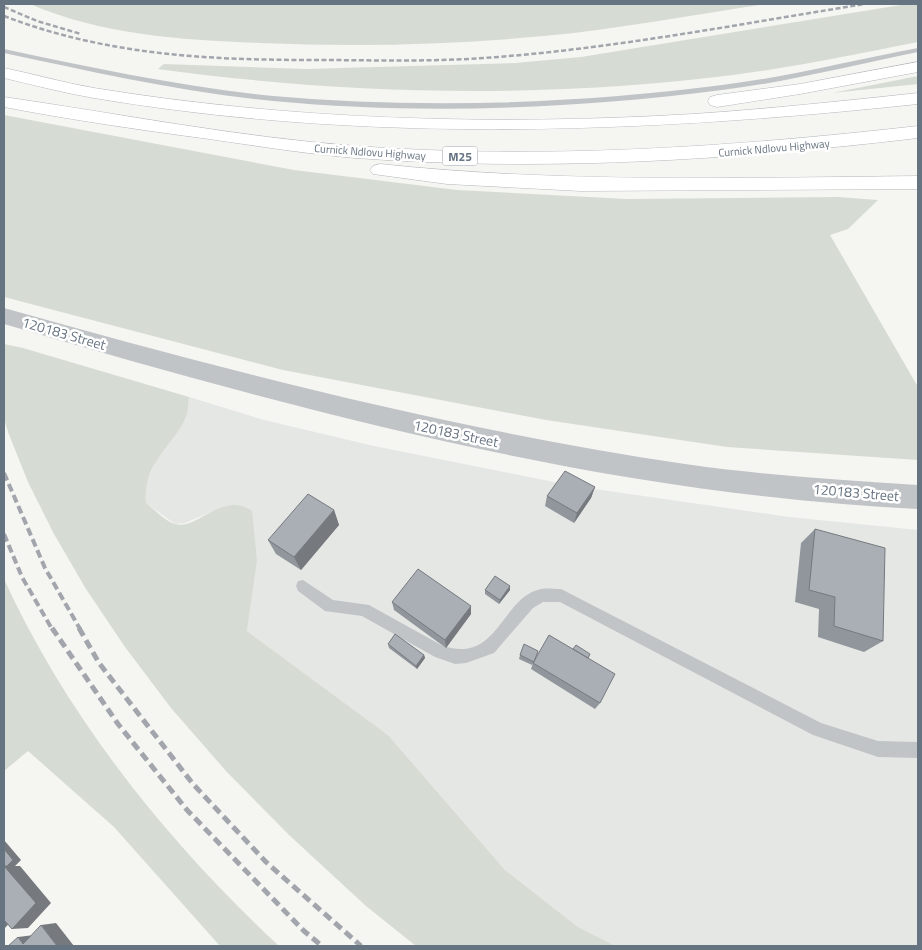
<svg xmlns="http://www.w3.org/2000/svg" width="922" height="950" font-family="'Titillium Web',sans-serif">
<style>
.built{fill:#e5e7e5}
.green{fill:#d6dcd3}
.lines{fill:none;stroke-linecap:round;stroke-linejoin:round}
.primary-casing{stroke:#b4b7bb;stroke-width:1}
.service{fill:#c0c4c7;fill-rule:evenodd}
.minor{fill:#c0c4c7;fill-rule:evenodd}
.primary{fill:#fff;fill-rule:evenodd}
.rail-far2{stroke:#a2a6ac;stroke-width:2.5;stroke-dasharray:5 2.5;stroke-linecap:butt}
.rail-far1{stroke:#a2a6ac;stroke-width:4;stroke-dasharray:8 4;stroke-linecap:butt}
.rail{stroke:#a2a6ac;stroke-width:5;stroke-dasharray:9 5;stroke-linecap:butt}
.wall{fill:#91969c}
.shaded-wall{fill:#767a7f}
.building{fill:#a9afb5;stroke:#767a7f}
.labels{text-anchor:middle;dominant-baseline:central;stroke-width:5;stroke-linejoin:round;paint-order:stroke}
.far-street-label{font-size:11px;fill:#667381;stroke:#fff}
.shield{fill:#fff;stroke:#949da7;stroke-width:1}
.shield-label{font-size:12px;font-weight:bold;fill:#667381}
.street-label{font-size:14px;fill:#667381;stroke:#fff}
</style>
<rect width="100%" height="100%" fill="#f5f5f2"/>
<path class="built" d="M189,397L264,420L374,446L574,486L789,517L918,530V946H616L578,927L505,870L388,735L247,631L257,561L225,506L185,523L175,524L146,503L145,486L157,458L186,419Z"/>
<path class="green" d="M30,4H765C691,15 618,29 544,36C449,45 355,47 260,43C183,40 102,35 30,4Z
M907,4H918V42C857,54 795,67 733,75C542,99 349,95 158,69L164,64L306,69L515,63L581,57Z
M918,76V84L832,93Z
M4,115L294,170L457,190L627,199L838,197L878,200L848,229L830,235L918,387V460L727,447L546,420L283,370L4,297Z
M4,344L23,348L189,397C188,404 188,414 185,420C168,451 143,464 146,503C154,509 165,521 175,524C197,531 222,490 252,511L257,561L247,631L388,735L505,870L578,927L616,946H416L366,906L289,835L226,771L171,708L125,647L86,589L54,534L28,482L8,432L4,418Z
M4,579C67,717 168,843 279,946H220L114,827L28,751L4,771Z"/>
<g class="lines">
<defs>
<path id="primary" d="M918,62V72L800,94L717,107L710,105L708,101L710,97L717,95L800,84Z
M4,68C34,74 64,83 94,88C291,120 493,126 693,114C768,109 843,101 918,93V104C644,133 368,144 94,98C64,93 34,85 4,78Z
M4,97C121,114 238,137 356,146C544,160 731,147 918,126V138C732,160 543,172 356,158C307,154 258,146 209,139C141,130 72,120 4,107Z
M380,164C559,183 738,178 918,176V189L581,191L447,184L373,174L370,170L373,166Z"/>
</defs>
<use href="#primary" class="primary-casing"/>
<path class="service" d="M918,48V52C853,65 788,82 722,90C574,109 422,115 273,101C182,92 93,72 4,53V49C93,68 183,87 273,96C422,109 574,104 722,85C788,77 853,60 918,48Z
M303,580L333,600L369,605L443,646C499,664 501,597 541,589C547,588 555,589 561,589L821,723L878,741L918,742V758L878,757L813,735L560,602H543L533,608L494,653L466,663L455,664L435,657L362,616L325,611L298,591L296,586L298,581Z"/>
<path class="minor" d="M4,308C228,371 454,430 685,464C762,475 840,480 918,485V509C606,494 303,412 4,324Z"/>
<use href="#primary" class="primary"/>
<path class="rail-far2" d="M4,7L37,21L81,34
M4,16C106,55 206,60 314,60C370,60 427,62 484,58C612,49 739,24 865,4"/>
<path class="rail-far1" d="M4,473L45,568L80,629
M4,534L22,577L52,629"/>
<path class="rail" d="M52,628L118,724L187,810L304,931L322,946
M79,628L99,663L193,784L266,862L361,946"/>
</g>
<path class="wall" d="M595,487L591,498L574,523L545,506L547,496Z
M334,510L339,525L301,570L276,554L268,540Z
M815,529L883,641L864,652L818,637L819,609L795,602L801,543Z
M485,590H510L499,604L485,594Z
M392,602L471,614L446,648L394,610Z
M388,644L424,655L425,658L417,669L389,648Z
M573,649L588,658L600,703L595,709L531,669L533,663L532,665L519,659L520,655L538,651L534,662Z"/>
<path class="shaded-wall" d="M595,487L591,498L574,523L577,513Z
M334,510L339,525L301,570L294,557Z
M510,586V590L499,604L500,600Z
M471,606V614L446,648L445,640Z
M424,655L425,658L417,669L416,666Z
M4,840L21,860L15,866H20L51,903L28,928L12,929L4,866Z
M17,915L4,929V916Z
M56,923L74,946H57L41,925Z
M34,935L23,944L18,937Z"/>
<path class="building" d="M565,471L595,487L577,513L547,496Z
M308,494L334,510L294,557L268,540Z
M815,529L885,548L883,641L834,626L835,597L809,590Z
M418,569L471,606L445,640L392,602Z
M495,576L510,586L500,600L485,590Z
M395,634L424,655L416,666L388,644Z
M549,635L615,674L600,703L533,663Z
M524,644L538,651L534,662L520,655Z
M576,645L590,654L588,658L573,649Z
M4,849L13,860L7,866H4Z
M4,866L36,903L12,929L4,920Z
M41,925L57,946H8L18,937L23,944Z"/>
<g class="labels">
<g class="far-street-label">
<text transform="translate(774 148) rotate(-5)">Curnick Ndlovu Highway</text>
<text transform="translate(370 152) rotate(4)">Curnick Ndlovu Highway</text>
</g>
<rect class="shield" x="442.5" y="146.5" width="35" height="19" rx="4"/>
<g class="shield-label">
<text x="460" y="156">M25</text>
</g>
<g class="street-label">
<text transform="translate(64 333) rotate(16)">120183 Street</text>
<text transform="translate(456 433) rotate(12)">120183 Street</text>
<text transform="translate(856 492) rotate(5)">120183 Street</text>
</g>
</g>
<rect width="922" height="950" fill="none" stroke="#667381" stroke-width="10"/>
</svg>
